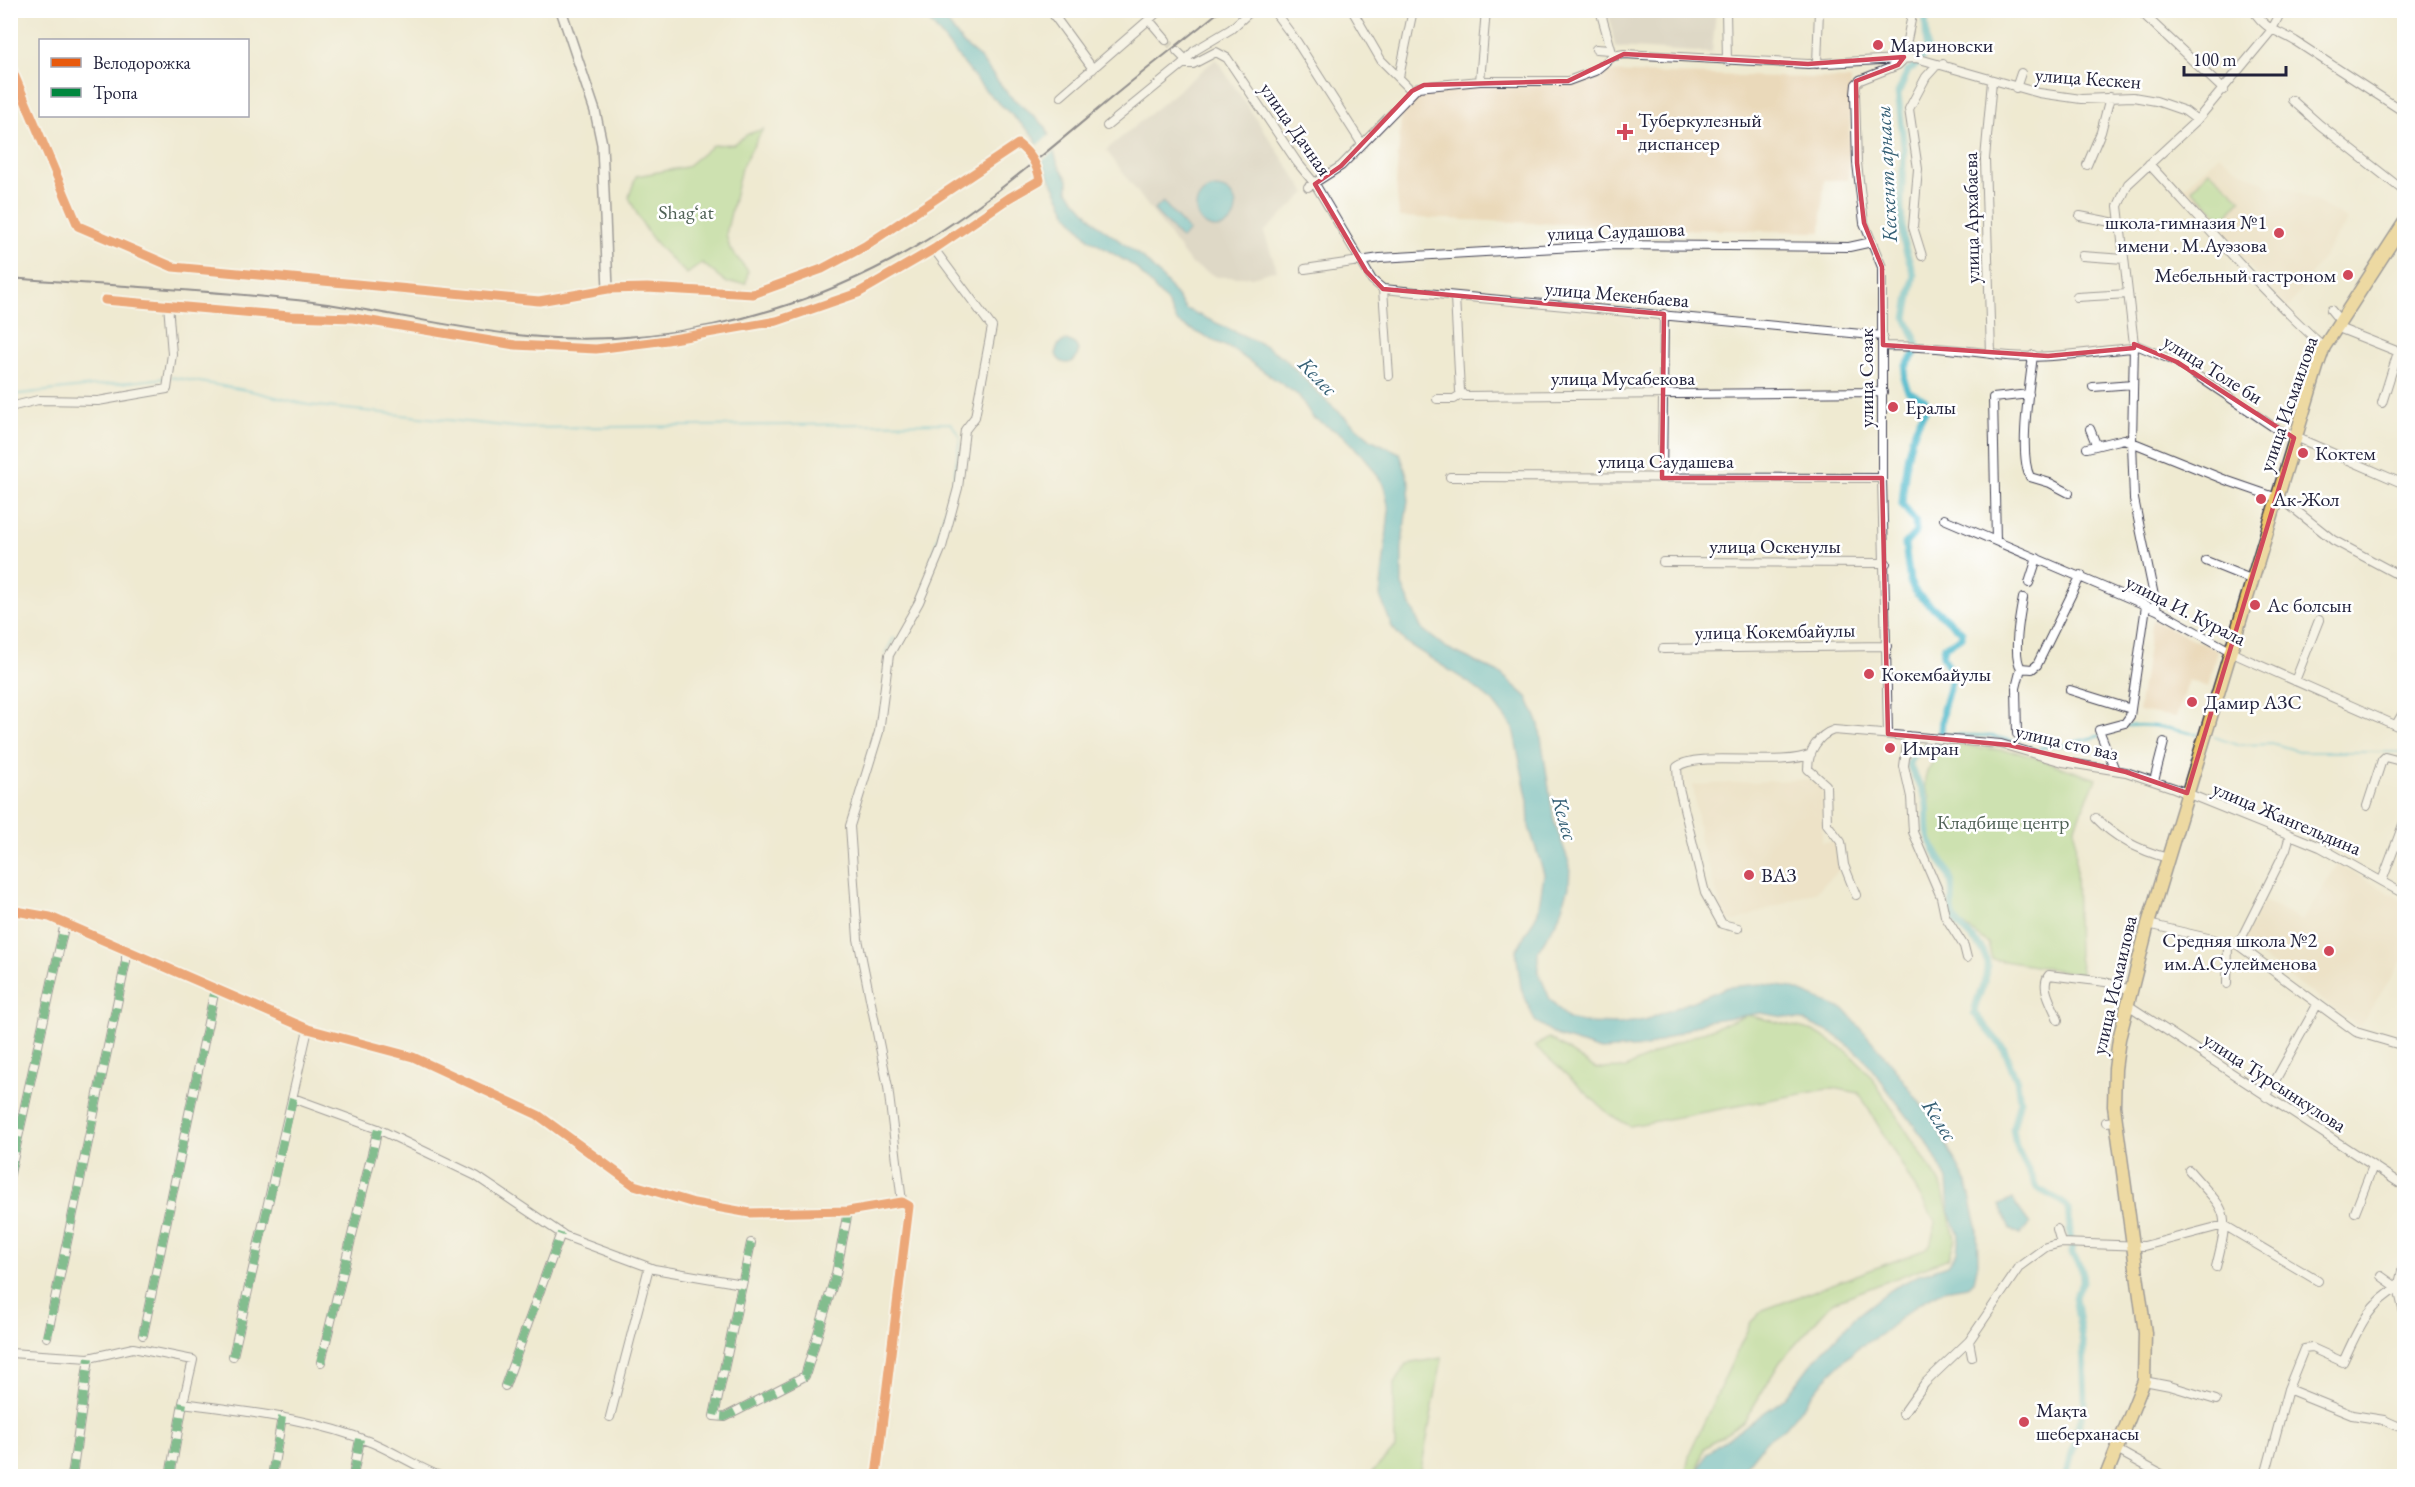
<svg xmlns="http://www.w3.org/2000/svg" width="2415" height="1487" font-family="'EB Garamond',serif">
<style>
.built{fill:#ead9ba}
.industrial{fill:#cac3b8}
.green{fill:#a5d888;stroke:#647d62;stroke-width:1.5}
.water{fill:#4cb7c9;stroke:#376c82;stroke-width:1.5}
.pier{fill:#efead1}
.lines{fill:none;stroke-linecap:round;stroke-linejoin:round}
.stream{stroke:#4cb7c9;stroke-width:2}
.canal{stroke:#4cb7c9;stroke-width:7}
.minor-tunnel{stroke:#c6c2b3;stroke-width:8;stroke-dasharray:8 4;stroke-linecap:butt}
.minor-casing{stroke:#414052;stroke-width:10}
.tertiary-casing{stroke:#414052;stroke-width:12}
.primary-casing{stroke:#414052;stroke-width:15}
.minor{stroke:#fff;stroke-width:8}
.tertiary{stroke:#fff;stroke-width:9}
.primary{stroke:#ecc669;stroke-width:12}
.rail{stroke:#22223b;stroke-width:2}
.quiet{stroke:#00873e;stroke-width:8;stroke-dasharray:15 8;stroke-linecap:butt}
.cycleway-casing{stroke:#fff;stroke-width:13}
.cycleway{stroke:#e8590c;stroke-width:9}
.marked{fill:none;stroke:#d1495b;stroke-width:4.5;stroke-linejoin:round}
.poi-dot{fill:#d1495b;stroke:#fff;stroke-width:2}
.labels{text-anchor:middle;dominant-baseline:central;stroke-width:5;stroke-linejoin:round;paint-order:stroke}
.poi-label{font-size:20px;fill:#22223b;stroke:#fff;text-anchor:start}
.street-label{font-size:20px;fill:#22223b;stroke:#fff}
.park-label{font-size:20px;fill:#506256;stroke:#fff}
.water-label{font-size:21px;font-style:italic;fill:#335e74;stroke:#fff}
</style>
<rect width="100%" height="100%" fill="#fff"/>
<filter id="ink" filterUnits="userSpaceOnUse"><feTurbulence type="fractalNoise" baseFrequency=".0167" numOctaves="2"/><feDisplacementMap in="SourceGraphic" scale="12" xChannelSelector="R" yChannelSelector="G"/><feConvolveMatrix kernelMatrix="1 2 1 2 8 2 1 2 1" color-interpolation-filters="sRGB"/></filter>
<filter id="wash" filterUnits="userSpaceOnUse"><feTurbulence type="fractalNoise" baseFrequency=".008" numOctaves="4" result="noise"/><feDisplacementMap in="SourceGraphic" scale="24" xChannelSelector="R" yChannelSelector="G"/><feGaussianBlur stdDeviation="1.35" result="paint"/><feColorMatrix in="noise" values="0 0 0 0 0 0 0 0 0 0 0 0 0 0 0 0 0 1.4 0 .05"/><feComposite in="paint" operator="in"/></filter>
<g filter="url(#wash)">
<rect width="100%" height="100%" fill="#efead1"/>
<path class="built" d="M1603,72L1851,79L1848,180H1824L1821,232L1674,229L1399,217L1396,183L1402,105L1432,86L1568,84L1587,80Z
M2219,154L2235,167L2271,187L2280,184L2317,202L2348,220L2288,309L2181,191Z
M2152,620L2217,650L2208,687L2188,680L2176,717L2138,711Z
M1809,779L1823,784L1822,842H1836L1839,870L1817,891L1736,921L1725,919L1700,841L1693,785Z
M2338,864L2404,901V958L2359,1027L2242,943L2263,901L2302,921Z"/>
<path class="industrial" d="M1608,11H1716L1712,53L1615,47Z
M1216,59L1306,193L1264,232L1277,270L1252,277H1217L1191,264L1106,150Z"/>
<path class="green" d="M763,129L741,168L726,234L730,249L748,271L746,283H727L702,263L687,274C658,248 645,234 629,197L636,176L686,167L713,145L733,144L748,134Z
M2209,170L2241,199L2224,219L2192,190Z
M1946,744L2019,752L2096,779L2075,826L2078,957L2082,974L1992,959L1988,943L1959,922L1952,906L1954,881L1929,834L1930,796C1915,778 1935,760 1946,744Z
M1747,1015L1814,1031L1848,1052L1870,1075L1941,1184L1955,1238L1949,1258L1833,1302L1780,1362L1744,1422L1704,1448L1696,1476H1685L1690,1452L1751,1322L1763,1310L1921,1251L1930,1245L1936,1223L1859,1093L1833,1088L1630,1126L1610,1115L1535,1046L1549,1038L1596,1069L1626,1068L1675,1043Z
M1442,1358L1420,1476H1368L1395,1449L1394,1384L1406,1364Z"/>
<path class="water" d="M921,11H939L963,44L979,57L1008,94L1046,127L1058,164L1068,180V191L1098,225L1142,257L1166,282L1186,309L1266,346L1283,357L1326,401L1372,440L1400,453L1410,485L1402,544V585L1421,628L1445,647L1501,674L1527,697L1539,724L1554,821L1570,865L1569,887L1558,919L1538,951V971L1550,999L1568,1019L1587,1023L1618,1024L1645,1020L1728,987L1761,984L1792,988L1845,1010L1890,1062L1934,1122L1967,1183L1977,1226L1978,1263L1974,1281L1967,1286L1944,1290L1918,1304L1880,1335L1857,1348L1825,1379L1786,1427L1766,1441L1738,1476H1696L1707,1453L1785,1398L1810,1365L1855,1317L1890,1290L1921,1274L1948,1265L1957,1252L1959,1235L1949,1211L1947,1180L1928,1144L1863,1057L1835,1035L1802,1020L1761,1013L1706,1021L1647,1047L1601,1050L1559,1037L1535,1021L1521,988L1516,951L1538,912L1544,874L1529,827L1528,801L1513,728L1493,702L1468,682L1405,642L1392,627L1380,596L1389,510L1384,485L1366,459L1341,434L1313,418L1299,396L1233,350L1178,323L1166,301L1134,266L1090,240L1069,216L1044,166L1035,137L984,89Z
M1196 208a20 20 0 1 1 40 0a20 20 0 1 1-40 0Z
M1163,202L1189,231L1181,239L1154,210Z
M1056 352a11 11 0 1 1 22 0a11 11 0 1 1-22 0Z
M2012,1199L2030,1224L2020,1235L2010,1229L2000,1205Z"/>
<path class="pier" d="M1052,134L1057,149L1040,162L1035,147Z"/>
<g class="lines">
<path class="stream" d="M171,377L251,391L308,405L523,428L951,423L960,437L954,479L930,566
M10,395L166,378
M885,654L894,638
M2127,726C2156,723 2170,730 2197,734
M1942,734L1991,736L2019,742
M2104,734L2118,728
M2214,737L2238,745L2275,744L2302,752H2404
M2039,748L2063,745L2099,736"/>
<path class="canal" d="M1925,10L1927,50L1919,63L1908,71L1898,93L1904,149L1901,206L1903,241L1914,275L1906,318L1917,343L1915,353L1906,366L1904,380L1908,391L1925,400L1927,408C1907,436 1905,470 1902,504L1915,521L1916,532L1905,544L1910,582L1917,594L1962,632V637L1945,646L1943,656L1953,675L1943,709L1940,742C1924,751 1920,741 1909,763C1913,778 1926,790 1927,805C1929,820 1925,831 1932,845C1938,858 1948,868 1951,881C1955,894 1949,904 1954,917C1963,936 1985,941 1987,965C1988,982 1976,996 1974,1013L2004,1049L2017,1081L2020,1100L2013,1128L2016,1146L2037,1188L2061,1201L2068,1209L2071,1241
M2066,1476L2085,1402L2083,1346L2075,1297L2083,1282L2082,1269L2072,1254V1246"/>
</g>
</g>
<g filter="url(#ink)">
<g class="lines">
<path class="minor-tunnel" d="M1166,40L1177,51"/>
<defs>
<path id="minor" d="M1050,10L1093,69
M1273,10L1297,42L1362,144
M1352,10L1381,60L1412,91
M1600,10L1613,56
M1726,10L1727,61
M2139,10L2224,90
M2253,10C2267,31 2275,29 2295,41L2404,112
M1149,20L1166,40
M1596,49L1610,50
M1177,51L1185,59
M1183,64H1193L1216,52L1227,58L1297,162L1315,184L1372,280L1383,289L1883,336
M1817,64L1819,10
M10,65L78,226L173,267L539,301L608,289L647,288L753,294L822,269L865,246L1018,144C1031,154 1037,164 1040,180L1009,198L934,249L858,293L777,321L667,340L596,349L515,345L353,318L290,316L105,300
M1399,77L1413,10
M1480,81L1486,10
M2016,88L2021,73
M1061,96L1160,10
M2292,100L2320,125L2404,191
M1107,126L1183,64L1194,51L1231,29L1252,10
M2149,164C2206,226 2261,290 2324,347
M2087,165L2101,132L2110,97
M1308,187L1341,166L1418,87L1480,81H1568L1595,71L1613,56L1624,54L1808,64L1916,58L2039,93L2081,99L2133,97L2156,101L2185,111L2197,120
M2080,216L2121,224
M2393,238L2404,245
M1922,256L1913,227L1918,169L1909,109L1926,77L1936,66L1943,64
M2082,256L2124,259
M1305,269L1380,258L1609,245L1849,247L1872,242
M1383,289L1389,376
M1455,297L1460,391L1464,396L1883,392
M2077,297L2128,294
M2331,310L2340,321
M2336,327L2404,354
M2134,344L2177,362L2275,428L2404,484
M1883,346C1920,346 1957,349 1992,354C2039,362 2088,351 2134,348
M1991,354L1985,159L1992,81
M2033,355C2030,383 2018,453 2030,477L2050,483L2069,493
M2093,387L2133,384
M1437,399H1454L1462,394
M2382,403L2398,352
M10,407L38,400L98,401L167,389L172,354L168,304
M2090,429L2096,444
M2087,448L2124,439L2228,481L2283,500L2333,540L2404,578
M1450,477L1882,478
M1662,478L1664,314
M1944,519L2157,610L2239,656L2404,729
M1996,541L1993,398L2029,394
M2206,561L2253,580
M1663,562L1886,563
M2029,583L2037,558
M2157,610L2134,499L2132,442L2134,344L2118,206L2128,184L2197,120L2271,31L2282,10
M1663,649L1887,646
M2021,668L2032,669L2037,665L2081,575
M2021,668C2012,655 2020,614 2023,598
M2295,681L2319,620
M2070,690L2131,709
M2396,725L2404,711
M1888,734L1882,478V267L1864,223L1857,163L1855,94L1856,84L1860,80L1898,65L1903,60L1913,10
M2017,734L2016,688L2021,668
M1908,736L1904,766L1911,797L1913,832L1941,897L1945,916L1964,946L1967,958
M2115,770L2099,730L2125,723L2130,716L2146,606
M2154,781L2164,742
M2367,806L2382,760L2385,757L2404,762
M2096,818C2115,838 2141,851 2168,858
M2382,881L2404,822
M1856,895L1844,865L1841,842L1827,824L1826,785L1808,769C1808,752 1818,735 1834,730L2001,744L2063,762L2126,772L2174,788L2320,847L2404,894
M10,910L50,917L308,1029L413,1057L538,1115L634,1185L694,1203L750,1213L848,1211L902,1202L909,1206L876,1476
M2148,924L2238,945L2356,1032L2404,1046
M1738,928L1722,924L1705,893L1678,784L1677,767C1696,750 1782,768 1811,754
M2238,945L2286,849L2290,835
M2227,984L2228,944
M2128,1005L2404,1186
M2058,1020C2054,1007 2039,987 2049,975L2105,982L2131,990
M2266,1097L2317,1005
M293,1098L378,1129L476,1176L565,1236L654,1269L742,1284
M2106,1122L2116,1121
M2189,1170C2227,1214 2231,1207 2216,1267
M10,1174L65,923
M902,1202L888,1087L858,939L850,826L879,732L889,655L919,602L942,547L958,488L965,430L975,417L992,327L934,249
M2355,1212L2373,1166
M2057,1229L2061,1243
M751,1243L714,1416L725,1417L805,1376L836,1274L848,1211
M2404,1263L2398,1288L2404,1313
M2381,1276L2398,1288
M143,1335L215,989
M47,1337L126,961V949
M1969,1341L1972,1357
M10,1353L89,1358L133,1348L193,1360L183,1403C247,1412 312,1418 373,1443C396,1453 417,1467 440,1476
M233,1356L308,1029
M321,1362L378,1129
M2144,1381L2170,1386L2216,1400
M505,1386L561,1233
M2288,1389L2352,1415L2384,1420L2404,1429
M1903,1414L1925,1383L1969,1341L2020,1266L2046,1247L2061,1243L2144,1246L2224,1225L2318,1281
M610,1417L649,1267
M2117,1450L2164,1476
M72,1476L89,1358
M170,1476L183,1403
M272,1476L282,1417
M353,1476L360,1439
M2265,1476L2288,1389L2304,1349L2312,1348L2343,1362C2357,1332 2368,1303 2398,1288"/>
<path id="tertiary" d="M561,10L595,111L602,144L608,289"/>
<path id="primary" d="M2106,1476L2144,1381L2145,1333L2114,1106L2115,1069L2119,1039L2148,924L2317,367L2324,347L2404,223"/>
</defs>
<use href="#minor" class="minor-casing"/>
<use href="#tertiary" class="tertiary-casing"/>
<use href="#primary" class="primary-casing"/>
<use href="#minor" class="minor"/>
<use href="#tertiary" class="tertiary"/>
<use href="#primary" class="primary"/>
<path class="rail" d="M10,278C111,286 213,290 313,302C385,311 455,329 527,336C651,348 781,319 890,261C964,222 1029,167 1092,114C1134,78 1178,45 1221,10"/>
<path class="quiet" d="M10,1174L65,923
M751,1243L714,1416L725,1417L805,1376L836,1274L848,1211
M143,1335L215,989
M47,1337L126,961V949
M233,1356L293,1098
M321,1362L378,1129
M505,1386L561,1233
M72,1476L89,1358
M170,1476L183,1403
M272,1476L282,1417
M353,1476L360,1439
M428,1476L429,1472"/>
<defs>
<path id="cycleway" d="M10,65L78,226L173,267L539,301L608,289L647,288L753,294L822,269L865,246L1018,144C1031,154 1037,164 1040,180L1009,198L934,249L858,293L777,321L667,340L596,349L515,345L353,318L290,316L105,300
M10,910L50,917L308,1029L413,1057L538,1115L634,1185L694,1203L750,1213L848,1211L902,1202L909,1206L876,1476"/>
</defs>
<use href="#cycleway" class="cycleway-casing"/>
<use href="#cycleway" class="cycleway"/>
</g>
</g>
<path d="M0 0H2415V1487H0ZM1624,54L1808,64L1904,57L1898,65L1856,81L1857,163L1864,223L1882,267L1883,345L2048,356L2134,348V344L2177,362L2294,438L2187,793L2126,772L2009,745L1888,734L1882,478H1662L1664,314L1383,289L1366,271L1315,184L1341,166L1412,91L1424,85L1568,81Z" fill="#efead1" fill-opacity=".55" fill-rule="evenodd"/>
<path class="marked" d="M1624,54L1808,64L1904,57L1898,65L1856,81L1857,163L1864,223L1882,267L1883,345L2048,356L2134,348V344L2177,362L2294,438L2187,793L2126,772L2009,745L1888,734L1882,478H1662L1664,314L1383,289L1366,271L1315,184L1341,166L1412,91L1424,85L1568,81Z"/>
<g class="poi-dot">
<circle cx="1878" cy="45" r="6"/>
<path d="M1622 123h6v6h6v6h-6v6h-6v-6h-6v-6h6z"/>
<circle cx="2279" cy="233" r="6"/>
<circle cx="2348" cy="275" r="6"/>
<circle cx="1893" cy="407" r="6"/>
<circle cx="2303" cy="453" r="6"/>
<circle cx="2261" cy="499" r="6"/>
<circle cx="2255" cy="605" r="6"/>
<circle cx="1869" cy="674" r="6"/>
<circle cx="2192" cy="702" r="6"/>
<circle cx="1890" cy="748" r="6"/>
<circle cx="1749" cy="875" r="6"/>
<circle cx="2329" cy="951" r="6"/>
<circle cx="2024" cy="1422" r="6"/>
</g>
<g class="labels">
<g class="poi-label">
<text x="1890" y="45">Мариновски</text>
<text x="1638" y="120">Туберкулезный<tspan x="1638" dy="23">диспансер</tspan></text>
<text x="2267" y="222" text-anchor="end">школа-гимназия №1<tspan x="2267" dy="23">имени . М.Ауэзова</tspan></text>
<text x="2336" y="275" text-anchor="end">Мебельный гастроном</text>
<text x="1905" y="407">Ералы</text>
<text x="2315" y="453">Коктем</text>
<text x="2273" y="499">Ак-Жол</text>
<text x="2267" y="605">Ас болсын</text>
<text x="1881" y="674">Кокембайулы</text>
<text x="2204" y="702">Дамир АЗС</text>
<text x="1902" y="748">Имран</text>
<text x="1761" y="875">ВАЗ</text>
<text x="2317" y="940" text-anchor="end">Средняя школа №2<tspan x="2317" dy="23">им.А.Сулейменова</tspan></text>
<text x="2036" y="1410">Мақта<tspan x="2036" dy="23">шеберханасы</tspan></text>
</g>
<g class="street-label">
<text transform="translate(2088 78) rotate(4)">улица Кескен</text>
<text transform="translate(1296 129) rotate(55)">улица Дачная</text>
<text transform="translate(1971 218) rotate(-91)">улица Архабаева</text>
<text transform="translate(1616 231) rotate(-2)">улица Саудашова</text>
<text transform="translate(1617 294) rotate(5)">улица Мекенбаева</text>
<text transform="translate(2213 369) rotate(32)">улица Толе би</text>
<text x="1623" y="378">улица Мусабекова</text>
<text transform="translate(1866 378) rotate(-90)">улица Созак</text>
<text transform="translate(2288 404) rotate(-71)">улица Исмаилова</text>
<text x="1666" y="461">улица Саудашева</text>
<text x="1775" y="546">улица Оскенулы</text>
<text transform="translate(2186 610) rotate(27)">улица И. Курала</text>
<text transform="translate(1775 631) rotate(-1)">улица Кокембайулы</text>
<text transform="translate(2067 742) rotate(13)">улица сто ваз</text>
<text transform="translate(2287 818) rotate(23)">улица Жангельдина</text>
<text transform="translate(2114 985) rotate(-77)">улица Исмаилова</text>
<text transform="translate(2275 1082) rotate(33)">улица Турсынкулова</text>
</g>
<g class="park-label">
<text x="686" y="212">Shag‘at</text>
<text x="2003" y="822">Кладбище центр</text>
</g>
<g class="water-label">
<text transform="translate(1886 174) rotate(-93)">Кескент арнасы</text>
<text transform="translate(1318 376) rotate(46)">Келес</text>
<text transform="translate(1565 818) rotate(74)">Келес</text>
<text transform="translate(1940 1120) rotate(57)">Келес</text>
</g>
</g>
<rect width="2415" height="1487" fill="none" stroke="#fff" stroke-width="36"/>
<rect x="39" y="39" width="210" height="78" fill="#ffffff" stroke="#a7a7b1" stroke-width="1.5"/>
<rect x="51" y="58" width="30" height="9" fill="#e8590c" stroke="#a7a7b1" stroke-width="1.5"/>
<text x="93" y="69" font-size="18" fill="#22223b">Велодорожка</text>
<rect x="51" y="88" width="30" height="9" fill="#00873e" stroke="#a7a7b1" stroke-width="1.5"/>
<text x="93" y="99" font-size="18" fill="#22223b">Тропа</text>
<path d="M2184 66v9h102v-9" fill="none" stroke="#22223b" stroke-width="3"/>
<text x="2193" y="66" font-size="18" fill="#22223b" stroke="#ffffff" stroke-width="4.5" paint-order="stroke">100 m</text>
</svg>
